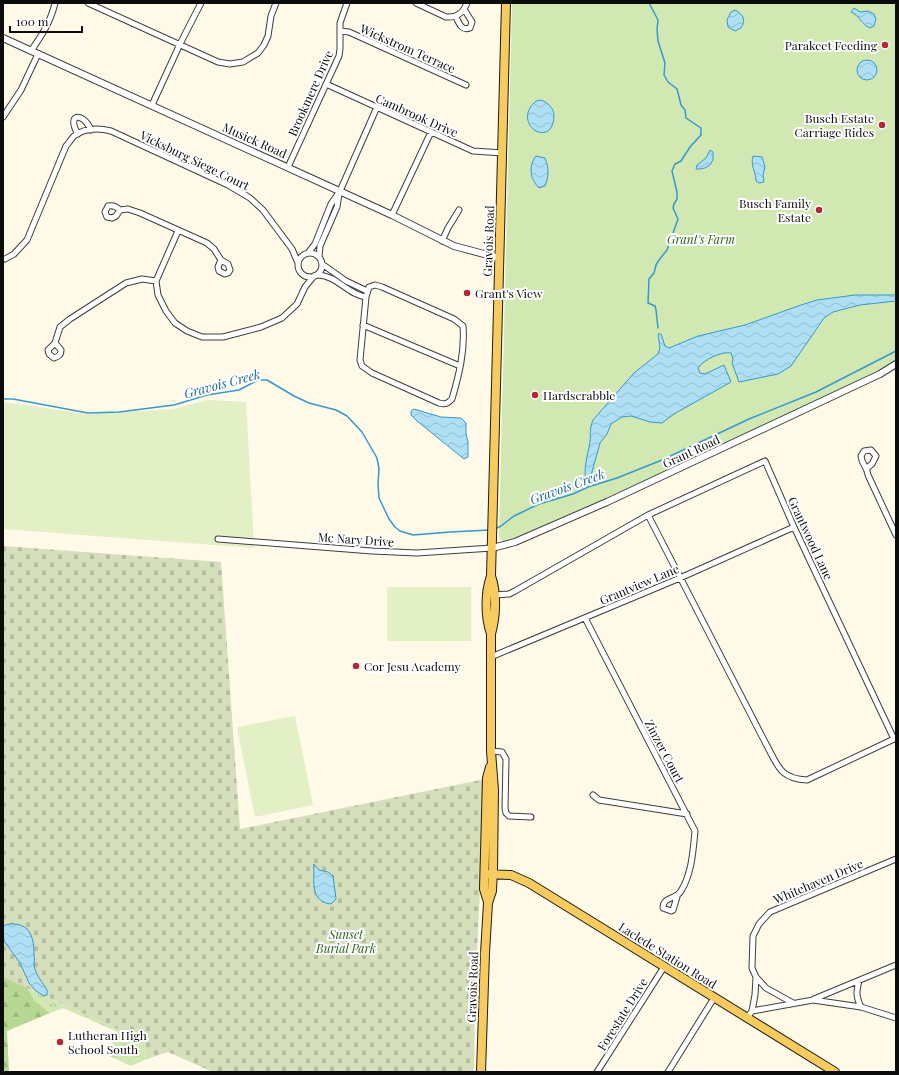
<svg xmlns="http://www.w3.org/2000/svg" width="899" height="1075" font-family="'Playfair Display',serif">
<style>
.grass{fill:url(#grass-tufts)}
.forest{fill:url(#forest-firs)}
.cemetery{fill:url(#cemetery-stones)}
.park{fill:#d1e8b3}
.pitch{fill:#e3efc5}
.water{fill:url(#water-waves);stroke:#3698cc}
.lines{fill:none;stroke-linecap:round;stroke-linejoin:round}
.stream{stroke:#3698cc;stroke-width:1.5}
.minor-casing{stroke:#3e3e3e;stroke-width:7}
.tertiary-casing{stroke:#3e3e3e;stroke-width:8}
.primary-casing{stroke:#1c1c1c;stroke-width:10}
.minor{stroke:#fff;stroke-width:5}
.tertiary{stroke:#fff;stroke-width:6}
.primary{stroke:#f8cb5f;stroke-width:8}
.poi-dot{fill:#b92534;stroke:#fff;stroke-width:1.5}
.labels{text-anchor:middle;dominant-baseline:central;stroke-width:4;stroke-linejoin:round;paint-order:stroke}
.poi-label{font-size:12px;fill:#0b0b0b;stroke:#fff;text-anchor:start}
.street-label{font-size:12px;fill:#0b0b0b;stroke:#fff}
.park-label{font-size:12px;font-style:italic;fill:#2e611c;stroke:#fff}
.water-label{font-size:13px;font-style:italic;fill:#16689a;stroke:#fff}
</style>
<defs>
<pattern id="grass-tufts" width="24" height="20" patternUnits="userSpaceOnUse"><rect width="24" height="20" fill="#d1e8b3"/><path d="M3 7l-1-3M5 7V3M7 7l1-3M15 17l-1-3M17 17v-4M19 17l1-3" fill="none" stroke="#b2c699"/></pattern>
<pattern id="forest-firs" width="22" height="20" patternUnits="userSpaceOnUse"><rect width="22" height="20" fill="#b6d893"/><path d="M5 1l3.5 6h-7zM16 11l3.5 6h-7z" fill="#9bb87d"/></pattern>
<pattern id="cemetery-stones" width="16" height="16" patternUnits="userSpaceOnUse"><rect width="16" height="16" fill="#d5dfbc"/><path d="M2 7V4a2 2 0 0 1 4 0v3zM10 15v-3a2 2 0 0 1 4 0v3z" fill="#b6bea0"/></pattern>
<pattern id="water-waves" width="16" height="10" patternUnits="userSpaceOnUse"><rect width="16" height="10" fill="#aedff5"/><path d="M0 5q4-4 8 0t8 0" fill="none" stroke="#94bed1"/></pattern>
</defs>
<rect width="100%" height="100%" fill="#fff9e8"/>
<path class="grass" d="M27,988L144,1041L147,1059L131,1066L107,1055L118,1032L63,1008L50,1013L34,1000Z"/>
<path class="forest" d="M3,945L34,1000L50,1013L7,1031L9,1072H3Z"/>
<path class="cemetery" d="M3,546L221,562L240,829L485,779L475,996L474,1072H213L168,1052L147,1059L144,1041L3,977Z"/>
<path class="park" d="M512,3H896V361L885,368L684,463L550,524L505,542L501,540L499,536Z"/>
<path class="pitch" d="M207,400L246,402L254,548L3,529V402L88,414L173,409Z
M387,587H471V641H387Z
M295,716L313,805L255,817L237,727Z"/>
<path class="water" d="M854,8L860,12L868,11L874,14L876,19L874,26L870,28C862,25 859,15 851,12Z
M735,10C744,15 746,20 741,28L735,31L728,27L727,20L731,12Z
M857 70a10 10 0 1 1 20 0a10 10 0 1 1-20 0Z
M541,100C548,103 554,108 554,116C553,147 518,129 530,108C531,106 534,103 536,101Z
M710,150L713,152C715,164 707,170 696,169L697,165L706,158Z
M536,156L545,158C549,168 549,176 545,186L539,188C530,179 528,166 536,156Z
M753,156L762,157L765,167L763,175L764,182L759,183L756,181C756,172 750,165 753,156Z
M855,295H896V301L860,305L833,312L824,318L791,366L778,374L739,382L732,363L733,359L731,353C722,351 703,360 698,368L700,373L705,374L724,365L731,382L674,414L662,423L650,422L631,416L622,417L611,424L607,434L600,443L590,479L589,483L587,484C582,471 588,455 590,442C591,433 589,430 593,420L634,373L658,354L660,348L658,334H661L665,346L669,348L698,336L745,325L801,305L817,300Z
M414,409L441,417L461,418L466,423V434L468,442V457L464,459L417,421L411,415V411Z
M314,864L319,870L328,872L333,876L336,899L331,904C314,902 313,888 314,874C314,871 313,868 314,864Z
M10,924C31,923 34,938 34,956C35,959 34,962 34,965C35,974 43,983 47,990V995L44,996L36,991L29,983L20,963L4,941L3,928L5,925Z"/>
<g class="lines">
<path class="stream" d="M649,3L658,20L657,29L658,41L665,63L664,75L668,82L677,89L681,105L685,110L686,118L701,128V135L690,147L681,161L675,164L672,171L677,192V199L674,204L673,208L678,219L667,250L659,260L656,265L654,273L649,279L648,303L655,306L656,310L658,328
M3,399H13L88,413L119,412L174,405L207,395L239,390L258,380H267L294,396L309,403L336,410L347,416L362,432L377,458L379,469L378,484L379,498L389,519L395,527L400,531L413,535L450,532L490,530
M495,529L501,526L514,516L539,504L573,494L588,487L617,478L662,460L749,419L816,392L896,351"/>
<defs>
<path id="minor" d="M88,3L218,62L230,64L243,62L258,53L264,45L268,36L271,16L276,3
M416,3L446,17C457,18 463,13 467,3
M456,17C459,23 461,31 470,28L472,22L464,9
M340,31L349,32L466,85
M31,51C42,35 51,21 55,3
M326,84L473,151L503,153
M152,105L180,44L201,3
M3,117L21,90L38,54
M78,134C66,115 82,110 91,130
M288,167L339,56L340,49V23L347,3
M120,210C116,206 113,205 108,206L105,212L107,217L112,218L116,216L120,210L128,209L140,213L207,243L214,249L221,260L228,264L230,270L228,273L225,274L219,271L218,267L221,260
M392,215L431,132
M178,231L156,281L158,295L166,311L175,323L187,331L202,337H223L261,327L282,318L297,304L305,287L314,276
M442,241L448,228L459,210
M298 265a12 12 0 1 1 24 0a12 12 0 1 1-24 0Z
M308,253L315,244L331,204L340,191L377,107
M319,257L320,246L337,207L339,194
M5,259L14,254L27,240L66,146C69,143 71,139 74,136C85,128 99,128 111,131L228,185L250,198L263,210L292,249L298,263
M322,264L346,281L367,291
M316,275C336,274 348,295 366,297
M375,285L382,287L454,319L463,326C465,351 459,375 452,399C448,403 446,405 439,403L372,373L362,366L360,360L366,297L369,287Z
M363,325L460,366
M55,343L48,350L49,354L54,358C59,356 61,355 61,350L55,343L60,327L70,319L126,283L142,279L156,281
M867,468L872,464L876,456L871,450L864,451L861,456C862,466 867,465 868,475L896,535
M218,539L372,551L417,553L492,548
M494,595L509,594L515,591L648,515L765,461L794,527L894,739L807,780C780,779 778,766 766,744L648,515
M585,618L695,831C693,851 692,873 681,891C676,900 663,896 663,908L671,911L673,910L677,897
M491,657L680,578L794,527
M491,751L502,752L506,759L505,808L506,813L509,816L531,817
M593,795L599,800L687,814
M756,977L766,988L793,1003
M859,981C856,991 856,997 861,1007
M814,999L896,965
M752,1011L813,1000L861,1007L896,1018
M747,1018L752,1011L755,995L756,977L752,968L753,936L759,924L770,912L896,859
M597,1072L664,967
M668,1072L714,998"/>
<path id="tertiary" d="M3,38L392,215L454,246L499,258
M492,548L515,542L607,502L880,374L896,364"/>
<path id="primary" d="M491,634C485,616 485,593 491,576L506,3
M485,874L511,875L529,883L835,1072
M488,902L484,889L487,778L490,767
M481,1072L485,953L488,903L492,891L493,870L494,790L491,751V634C496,616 497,593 491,576"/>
</defs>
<use href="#minor" class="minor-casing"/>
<use href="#tertiary" class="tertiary-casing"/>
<use href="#primary" class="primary-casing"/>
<use href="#minor" class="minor"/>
<use href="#tertiary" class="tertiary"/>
<use href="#primary" class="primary"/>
</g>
<g class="poi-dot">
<circle cx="885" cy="45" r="4"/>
<circle cx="882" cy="125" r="4"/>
<circle cx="819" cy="210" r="4"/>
<circle cx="467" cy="293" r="4"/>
<circle cx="535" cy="395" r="4"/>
<circle cx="356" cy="666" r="4"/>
<circle cx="60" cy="1042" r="4"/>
</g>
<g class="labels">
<g class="poi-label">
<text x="877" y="45" text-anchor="end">Parakeet Feeding</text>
<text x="874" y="118" text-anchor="end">Busch Estate<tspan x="874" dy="14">Carriage Rides</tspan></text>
<text x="811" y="203" text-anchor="end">Busch Family<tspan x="811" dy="14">Estate</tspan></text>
<text x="475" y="293">Grant's View</text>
<text x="543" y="395">Hardscrabble</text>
<text x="364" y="666">Cor Jesu Academy</text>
<text x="68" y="1035">Lutheran High<tspan x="68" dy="14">School South</tspan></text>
</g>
<g class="street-label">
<text transform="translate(408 48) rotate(24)">Wickstrom Terrace</text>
<text transform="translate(310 93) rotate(-66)">Brookmere Drive</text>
<text transform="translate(417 115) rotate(24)">Cambrook Drive</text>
<text transform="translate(255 140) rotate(24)">Musick Road</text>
<text transform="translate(195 160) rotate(26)">Vicksburg Siege Court</text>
<text transform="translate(488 241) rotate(-88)">Gravois Road</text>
<text transform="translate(691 451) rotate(-25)">Grant Road</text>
<text transform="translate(811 538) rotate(65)">Grantwood Lane</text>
<text transform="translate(356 539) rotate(4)">Mc Nary Drive</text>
<text transform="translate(639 584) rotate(-23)">Grantview Lane</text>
<text transform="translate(665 751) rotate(62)">Zinzer Court</text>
<text transform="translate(818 881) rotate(-23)">Whitehaven Drive</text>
<text transform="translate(668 955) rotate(32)">Laclede Station Road</text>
<text transform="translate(472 987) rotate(-88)">Gravois Road</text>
<text transform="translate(622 1014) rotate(-58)">Forestate Drive</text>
</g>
<g class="park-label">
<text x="701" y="239">Grant's Farm</text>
<text x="346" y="934">Sunset<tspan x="346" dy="14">Burial Park</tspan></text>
</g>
<g class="water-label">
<text transform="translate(222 383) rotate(-15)">Gravois Creek</text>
<text transform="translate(567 486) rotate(-20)">Gravois Creek</text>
</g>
</g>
<rect width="899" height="1075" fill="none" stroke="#0b0b0b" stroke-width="8"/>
<path d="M10 26v6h72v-6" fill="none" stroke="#0b0b0b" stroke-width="2"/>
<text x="16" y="26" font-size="12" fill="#0b0b0b" stroke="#ffffff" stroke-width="3" paint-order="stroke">100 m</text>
</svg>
